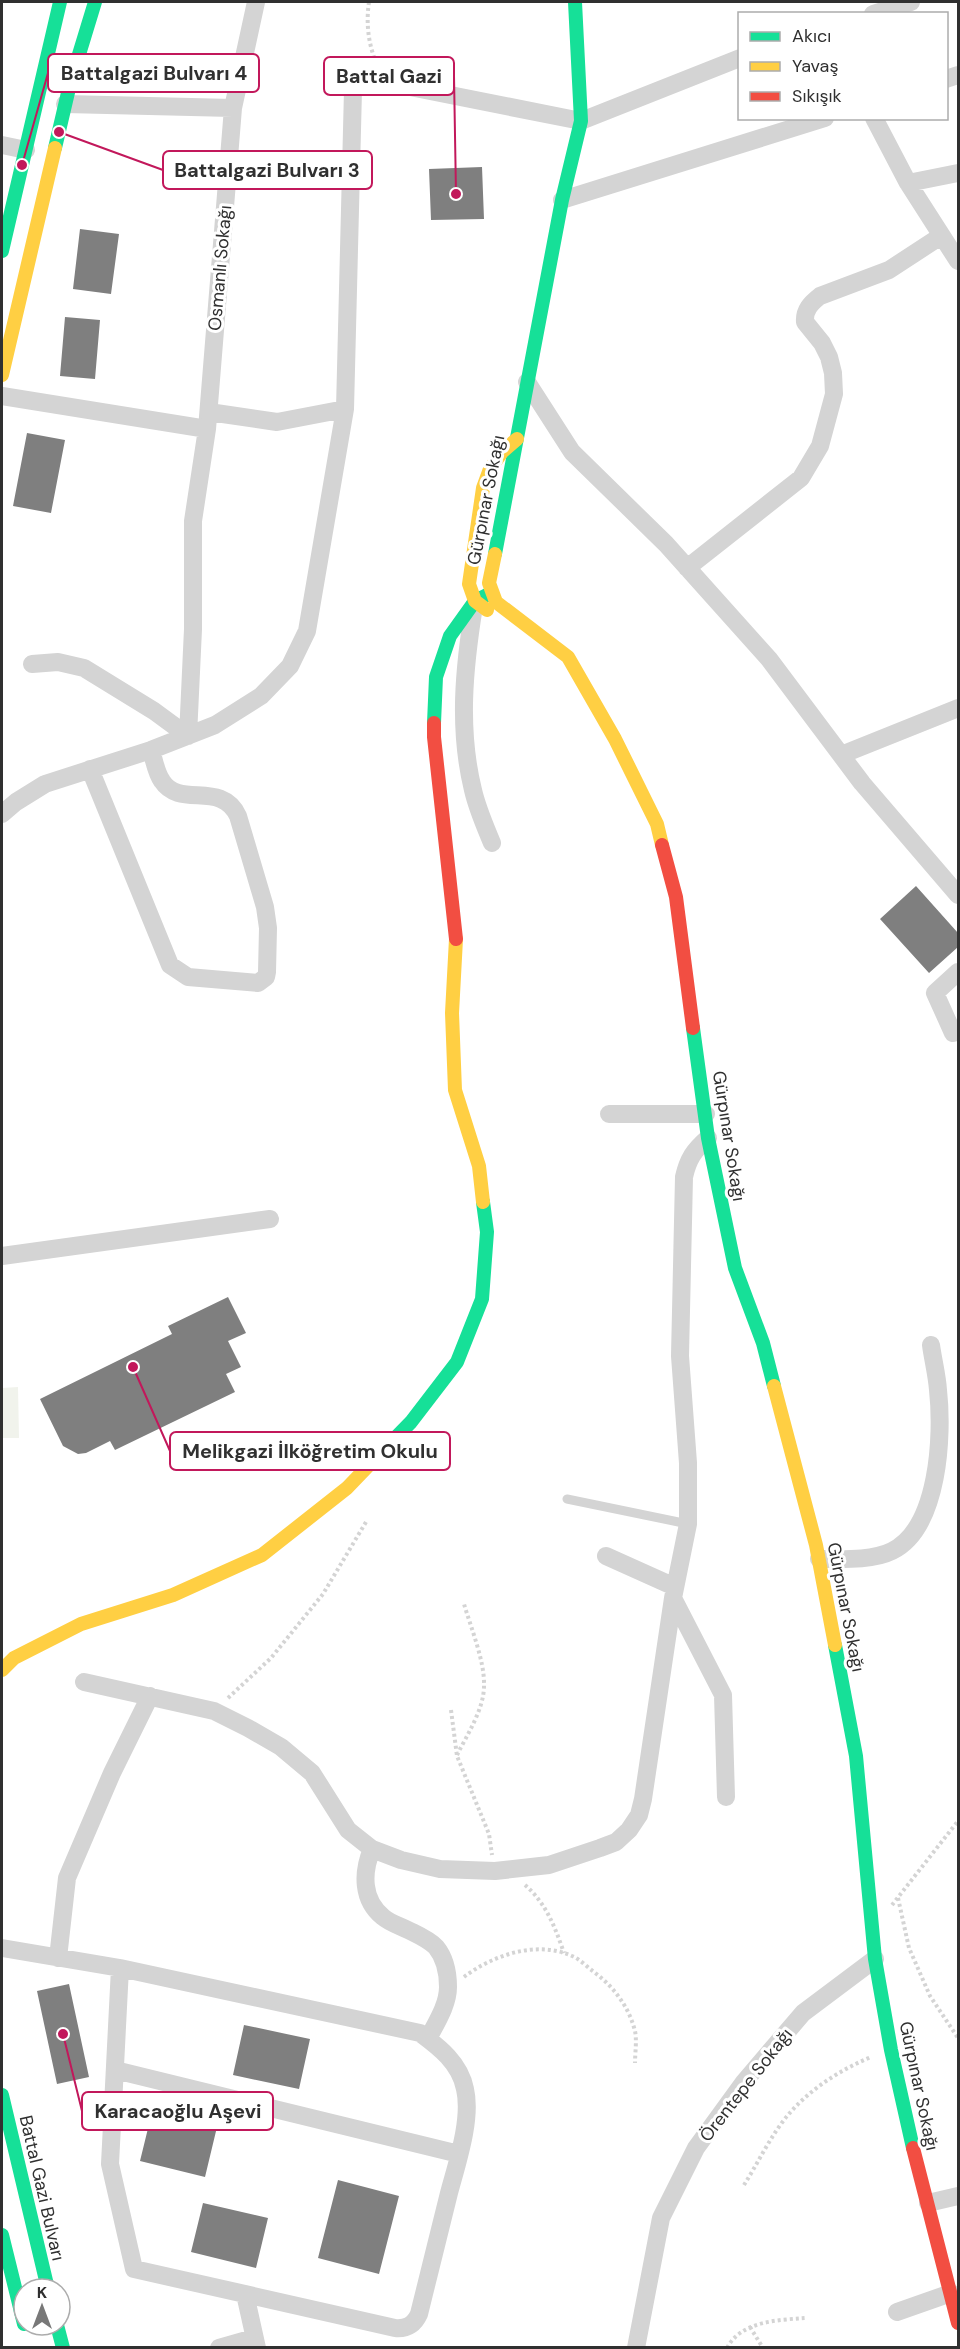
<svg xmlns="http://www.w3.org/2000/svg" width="960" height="2349" font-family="'DM Sans',sans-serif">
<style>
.green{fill:#f1f3ec}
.building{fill:#7f7f7f}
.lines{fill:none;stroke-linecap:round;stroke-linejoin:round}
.path{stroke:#d4d4d4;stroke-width:4;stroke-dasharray:3 3;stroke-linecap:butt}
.lane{stroke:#d4d4d4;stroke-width:9}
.street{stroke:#d4d4d4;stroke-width:18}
.fast{stroke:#16e098;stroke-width:14}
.slow{stroke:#ffcf43;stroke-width:14}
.jam{stroke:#f24e42;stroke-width:14}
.labels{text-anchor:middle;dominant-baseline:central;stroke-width:6;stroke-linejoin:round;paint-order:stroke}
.street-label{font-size:18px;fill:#303030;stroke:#fff}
.leader{fill:none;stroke:#c2185b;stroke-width:2}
.callout-dot{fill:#c2185b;stroke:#fff;stroke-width:2}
.callout{fill:#fff;stroke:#c2185b;stroke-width:2}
.callout-label{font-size:20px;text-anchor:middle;font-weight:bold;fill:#303030}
</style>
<rect width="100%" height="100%" fill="#fff"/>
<path class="green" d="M18,1387L19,1438H2V1388Z"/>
<path class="building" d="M482,167L484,219L431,220L429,169Z
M80,229L119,234L111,294L73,289Z
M65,317L100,320L95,379L60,376Z
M27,433L65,440L51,513L13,506Z
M916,886L958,933V947L929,973L880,919Z
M228,1297L246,1333L228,1341L241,1367L226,1374L235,1392L115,1450L110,1441L86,1453L78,1454L63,1446L40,1399L172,1334L168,1326Z
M69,1984L89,2077L57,2084L37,1991Z
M244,2025L310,2039L299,2089L233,2075Z
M152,2112L217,2127L205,2177L140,2161Z
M338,2180L399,2196L379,2274L318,2258Z
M203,2203L268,2218L256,2268L191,2252Z"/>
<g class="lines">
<path class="path" d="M369,2C366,22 368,43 376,62
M228,1698L271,1658L323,1594L366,1522
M451,1710L457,1756L489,1834L492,1855
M457,1755C467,1735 484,1709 484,1686C485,1662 471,1628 464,1604
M525,1885C546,1903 555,1927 564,1953
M898,1898L909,1948L930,1996L958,2038
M892,1905L958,1821
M464,1977C493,1955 537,1940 572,1956C580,1959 587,1967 594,1972C614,1987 629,2007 635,2031C637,2041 635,2053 635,2063
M744,2185C758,2163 771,2135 788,2115C810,2089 840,2070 871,2057
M750,2327L763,2348
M727,2348C741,2321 778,2320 805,2318"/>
<path class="lane" d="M567,1499L688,1524"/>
<path class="street" d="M873,14L911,2
M946,79L958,75
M65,104L233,108
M874,118L908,183L958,261
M2,145L26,150
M908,183L958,173
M562,200L825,118
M527,382L572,452L666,544L769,659L862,783L958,895
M2,396L207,429
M209,412L277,422L345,409
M687,568L801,478L820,446L834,394L833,373L829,357L822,343L805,322C804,310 811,303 820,296L889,270L941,236
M474,606C464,668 458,729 473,790C477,808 485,826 492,843
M32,664L58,662L84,668L154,711L188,736
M188,736L193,629V521L207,429L233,108L256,2
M841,755L958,708
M90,769L170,965L188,977L258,983L266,977L267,972L268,928L265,907L238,816C221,780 180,809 162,781C156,773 154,759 151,750
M2,814L16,802L45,784L151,750L215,725L261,696L290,666L307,631L345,409L353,90C360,77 372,80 385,82L581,121L740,58
M953,1033L935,993L958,972
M609,1114H706
M2,1256L270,1219
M606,1556L675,1587
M819,1559C841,1559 872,1561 892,1551C939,1528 943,1435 938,1390C937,1375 933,1360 931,1345
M673,1598L723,1695L726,1797
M84,1682L214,1711L248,1728L281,1747L312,1773L348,1830L372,1849L401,1860L440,1869L495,1871L549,1865L600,1848L616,1842L629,1830L639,1815L643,1799L673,1598L688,1524V1463L680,1356L684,1177C688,1159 694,1150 708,1138
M372,1849C362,1873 362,1900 383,1917C390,1923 400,1926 408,1930C418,1935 428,1939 436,1947C445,1958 448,1973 448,1987C448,2005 436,2023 428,2039
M2,1948L120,1968L420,2033C439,2047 460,2063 465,2089C472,2119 457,2163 449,2193C439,2233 429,2274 419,2314C414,2325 406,2329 395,2328L134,2269L110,2164L120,1968
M58,1958L67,1878L112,1773L150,1696
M115,2070L459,2154
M928,2203L958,2196
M245,2294L257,2348
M897,2312L951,2293
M219,2348L254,2338
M636,2348L661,2218L696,2148L744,2082L803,2013L875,1959"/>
<path class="fast" d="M55,148L70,84L95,2
M2,251L60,2
M495,554L562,200L581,121L575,2
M434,723L436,677L450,636L475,601L491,593
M693,1028L708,1138L735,1268L763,1343L774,1386
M371,1463L411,1422L457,1362L482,1299L487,1232L483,1202
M835,1645L856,1756L875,1959L891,2050L913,2148
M2,2095L48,2289
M2,2235L24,2324
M57,2325L63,2348"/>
<path class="slow" d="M2,375L55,148
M495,554L489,583L496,602L568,657L615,739L657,824L662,845
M487,610L475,601L469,584L483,488L490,469L502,452L517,439
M456,939L452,1013L455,1090L479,1166L483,1202
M774,1386L816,1545L835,1645
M2,1670L14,1658L81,1624L173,1595L262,1555L347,1488L371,1463"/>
<path class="jam" d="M434,723V737L456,939
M662,845L676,897L693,1028
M913,2148L958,2323"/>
</g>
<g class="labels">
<g class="street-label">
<text transform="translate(220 268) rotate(-85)">Osmanlı Sokağı</text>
<text transform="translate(486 500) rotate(-79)">Gürpınar Sokağı</text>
<text transform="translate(729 1136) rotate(81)">Gürpınar Sokağı</text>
<text transform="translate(846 1607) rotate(79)">Gürpınar Sokağı</text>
<text transform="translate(746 2085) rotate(-52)">Örentepe Sokağı</text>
<text transform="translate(919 2086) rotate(78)">Gürpınar Sokağı</text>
<text transform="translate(42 2188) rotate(77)">Battal Gazi Bulvarı</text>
</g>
</g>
<path class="leader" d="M22 165L48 73M456 194L454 76M59 132L163 170M133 1367L170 1451M63 2034L82 2111"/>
<g class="callout-dot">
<circle cx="22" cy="165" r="6"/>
<circle cx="456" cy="194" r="6"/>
<circle cx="59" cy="132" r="6"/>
<circle cx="133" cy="1367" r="6"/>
<circle cx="63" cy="2034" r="6"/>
</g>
<g class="callout">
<rect x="48" y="54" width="211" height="38" rx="6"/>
<rect x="324" y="57" width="130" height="38" rx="6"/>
<rect x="163" y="151" width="209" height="38" rx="6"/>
<rect x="170" y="1432" width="280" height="38" rx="6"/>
<rect x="82" y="2092" width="191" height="38" rx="6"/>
</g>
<g class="callout-label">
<text x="154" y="80">Battalgazi Bulvarı 4</text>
<text x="389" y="83">Battal Gazi</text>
<text x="267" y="177">Battalgazi Bulvarı 3</text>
<text x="310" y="1458">Melikgazi İlköğretim Okulu</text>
<text x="178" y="2118">Karacaoğlu Aşevi</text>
</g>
<rect width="960" height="2349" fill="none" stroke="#303030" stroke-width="6"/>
<rect x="738" y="12" width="210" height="108" fill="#ffffff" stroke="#acacac" stroke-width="1.5"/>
<rect x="750" y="32" width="30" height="9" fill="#16e098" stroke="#acacac" stroke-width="1.5"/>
<text x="792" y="42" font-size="18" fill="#303030">Akıcı</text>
<rect x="750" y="62" width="30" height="9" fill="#ffcf43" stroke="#acacac" stroke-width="1.5"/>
<text x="792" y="72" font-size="18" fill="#303030">Yavaş</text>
<rect x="750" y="92" width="30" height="9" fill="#f24e42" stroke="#acacac" stroke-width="1.5"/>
<text x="792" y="102" font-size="18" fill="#303030">Sıkışık</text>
<g transform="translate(42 2307)"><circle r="28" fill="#ffffff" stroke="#acacac" stroke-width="1.5"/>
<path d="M0-4.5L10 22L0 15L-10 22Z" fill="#787878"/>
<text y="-9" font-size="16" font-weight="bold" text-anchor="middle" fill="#303030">K</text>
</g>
</svg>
